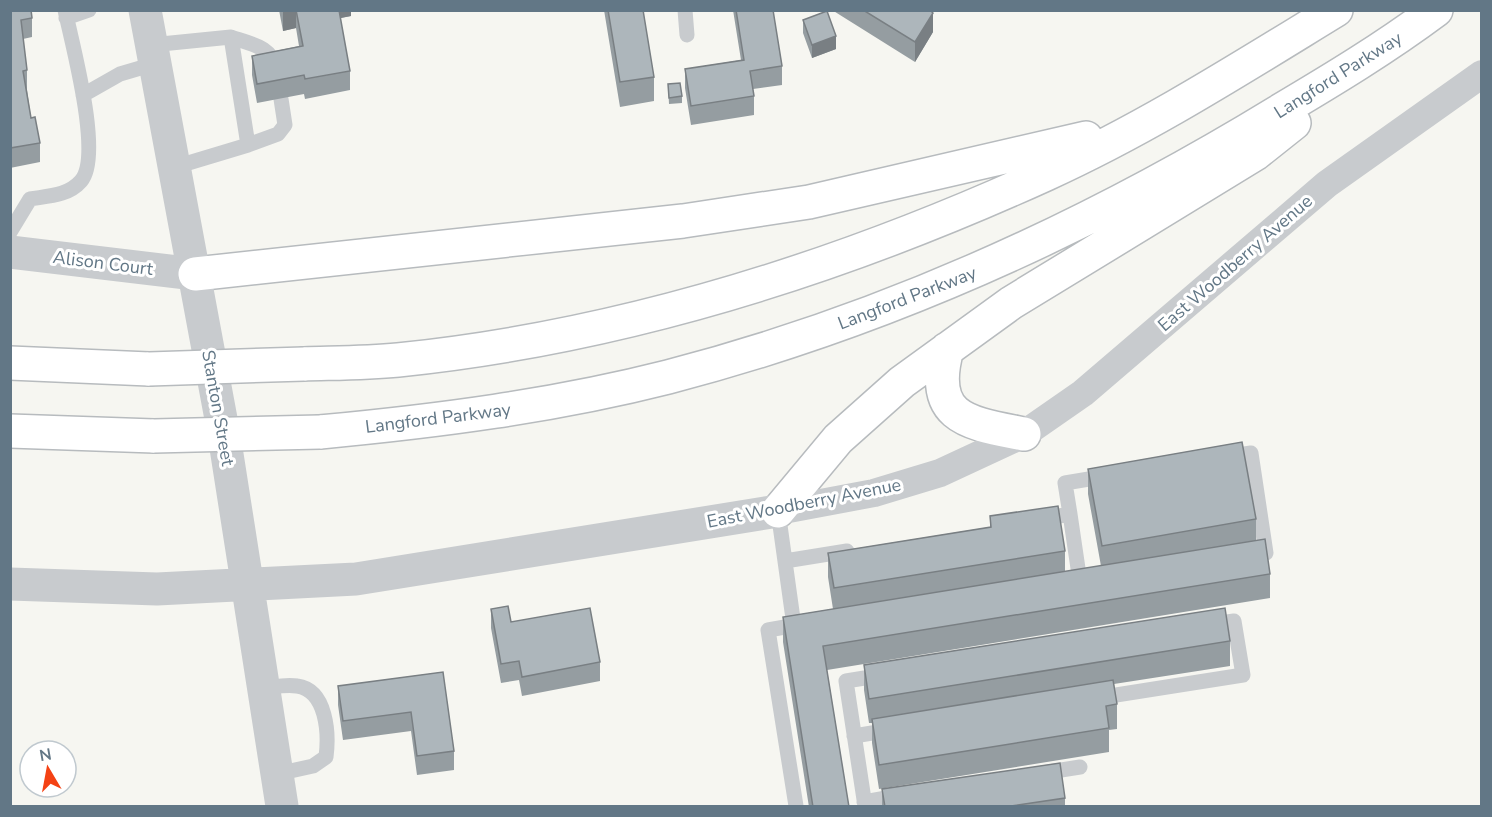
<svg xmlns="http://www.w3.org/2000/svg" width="1492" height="817" font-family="'Nunito Sans',sans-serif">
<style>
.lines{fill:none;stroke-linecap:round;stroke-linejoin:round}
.motorway-casing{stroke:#b7bbbe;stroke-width:36}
.service{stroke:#c8cbce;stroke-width:15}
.minor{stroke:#c8cbce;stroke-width:28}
.tertiary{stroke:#c8cbce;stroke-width:33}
.motorway{stroke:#fff;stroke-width:33}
.motorway-bridge-casing{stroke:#b7bbbe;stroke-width:36;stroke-linecap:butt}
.motorway-bridge{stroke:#fff;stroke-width:33}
.wall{fill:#959da1}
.shaded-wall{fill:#797f83}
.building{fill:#adb6bb;stroke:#797f83;stroke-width:1.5}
.labels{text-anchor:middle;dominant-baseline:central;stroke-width:6;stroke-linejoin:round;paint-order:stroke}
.street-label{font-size:18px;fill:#627786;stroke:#fff}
</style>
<rect width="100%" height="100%" fill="#f6f6f1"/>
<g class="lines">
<defs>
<path id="motorway" d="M195,274L683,221L809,202L1086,138
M947,349C928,419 968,423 1024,434
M10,363L149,369
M304,364C335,363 367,363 398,360C623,337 842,267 1046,174C1147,128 1241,68 1336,10
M10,431L154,436
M320,432C437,421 554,406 668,377C884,321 1088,228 1278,112C1332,80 1385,48 1436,10
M778,511L838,439L902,382L1011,303L1255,154L1294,123"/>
</defs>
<use href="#motorway" class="motorway-casing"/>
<path class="service" d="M685,10L687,35
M66,18L89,10
M231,37C250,44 272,46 276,69
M151,45L231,37L248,145L175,167
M83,95L120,74L154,64
M248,145L278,134L285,125L281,99
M10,232L30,199C48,196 68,196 81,181C103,156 72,44 65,10
M1225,457L1251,453L1266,553H1261
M778,511L794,626
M1070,514L1080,582
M1042,519L1070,514L1065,483L1107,476
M785,561L847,551
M264,688C274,687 286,684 297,686C327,690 329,734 326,757L313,766L277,774
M1097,698L1243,675L1234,621L1206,625
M854,736L890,730
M1042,773L1080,767
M864,802L903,795
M796,806L768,630L802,624
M865,806L846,681L883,675"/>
<path class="minor" d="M778,511L874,493L940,473L1024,434L1083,393L1327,184L1482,74"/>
<path class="tertiary" d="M145,10L224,435L282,806
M10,252L195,274
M10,584L157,589L356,579L778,511"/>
<use href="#motorway" class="motorway"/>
<defs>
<path id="motorway-bridge" d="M149,369L304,364
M154,436L320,432"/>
</defs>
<use href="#motorway-bridge" class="motorway-bridge-casing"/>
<use href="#motorway-bridge" class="motorway-bridge"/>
</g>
<path class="wall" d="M10,10L32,18V37L23,39L27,70V90L31,118L40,143V162L10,168Z
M279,10H351V16L340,18L350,71V90L305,99L304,94L257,103L252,75V56L299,46L296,28L283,31Z
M604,10H643L654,77V101L620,107Z
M733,10H773L782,66V85L753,89L754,96V115L691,125L685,88V69L741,60Z
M832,10H930L933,32L915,62Z
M803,20L836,49L812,58L803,33Z
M668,84L682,96V103L669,104Z
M1088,469L1256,519V541L1270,574V598L827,670L849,807H809L783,642V617L833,609L828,577V553L990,527V516L1065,551V572L1101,566L1088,494Z
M491,609L511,622L600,662V681L522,696L519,680L501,683L491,628Z
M1230,641V666L1114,684L1117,704V729L1109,730V752L879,789L872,743V723H869L864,690V665Z
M443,672L454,751V770L417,775L411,731L343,740L338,705V686Z
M882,789L1065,798V807H882Z"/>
<path class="shaded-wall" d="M289,10H296V28L283,31V12Z
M336,10H351V16L336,19Z
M933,13V32L915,62V42Z
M836,36V49L812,58V45Z"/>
<path class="building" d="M10,10H31L32,18L21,20L27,70L23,71L31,118L35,117L40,143L10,148Z
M296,10H339L350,71L305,79L304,75L257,84L252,56L303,46Z
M608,10H643L654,77L620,82Z
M736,10H773L782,66L750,71L754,96L691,106L685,69L744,60Z
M863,10H930L933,13L915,42Z
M827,11L836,36L812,45L803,20Z
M680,83L682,96L669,98L668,84Z
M1242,442L1256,519L1102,546L1088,469Z
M1058,506L1065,551L834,588L828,553L991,527L990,516Z
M1265,539L1270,574L823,646L849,807H813L783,617Z
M508,606L511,622L590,608L600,662L522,677L519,661L501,664L491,609Z
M1225,608L1230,641L869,699L864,665Z
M443,672L454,751L417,756L411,712L343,721L338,686Z
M1113,680L1117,704L1106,706L1109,728L879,765L872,719Z
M1060,763L1065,798L1004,807H885L882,789Z"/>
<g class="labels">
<g class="street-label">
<text transform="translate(1338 75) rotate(-32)">Langford Parkway</text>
<text transform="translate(103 263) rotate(7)">Alison Court</text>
<text transform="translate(1235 263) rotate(-41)">East Woodberry Avenue</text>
<text transform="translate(907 298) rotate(-21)">Langford Parkway</text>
<text transform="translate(218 408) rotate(80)">Stanton Street</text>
<text transform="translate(438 418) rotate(-7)">Langford Parkway</text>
<text transform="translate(804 503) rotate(-11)">East Woodberry Avenue</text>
</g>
</g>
<rect width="1492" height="817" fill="none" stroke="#627786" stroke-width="24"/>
<g transform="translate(48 769) rotate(350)"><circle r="28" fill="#ffffff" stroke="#c0c9cf" stroke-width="1.5"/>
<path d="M0-4.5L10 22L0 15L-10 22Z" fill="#f44214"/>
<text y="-9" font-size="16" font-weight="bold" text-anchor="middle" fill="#627786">N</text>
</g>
</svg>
